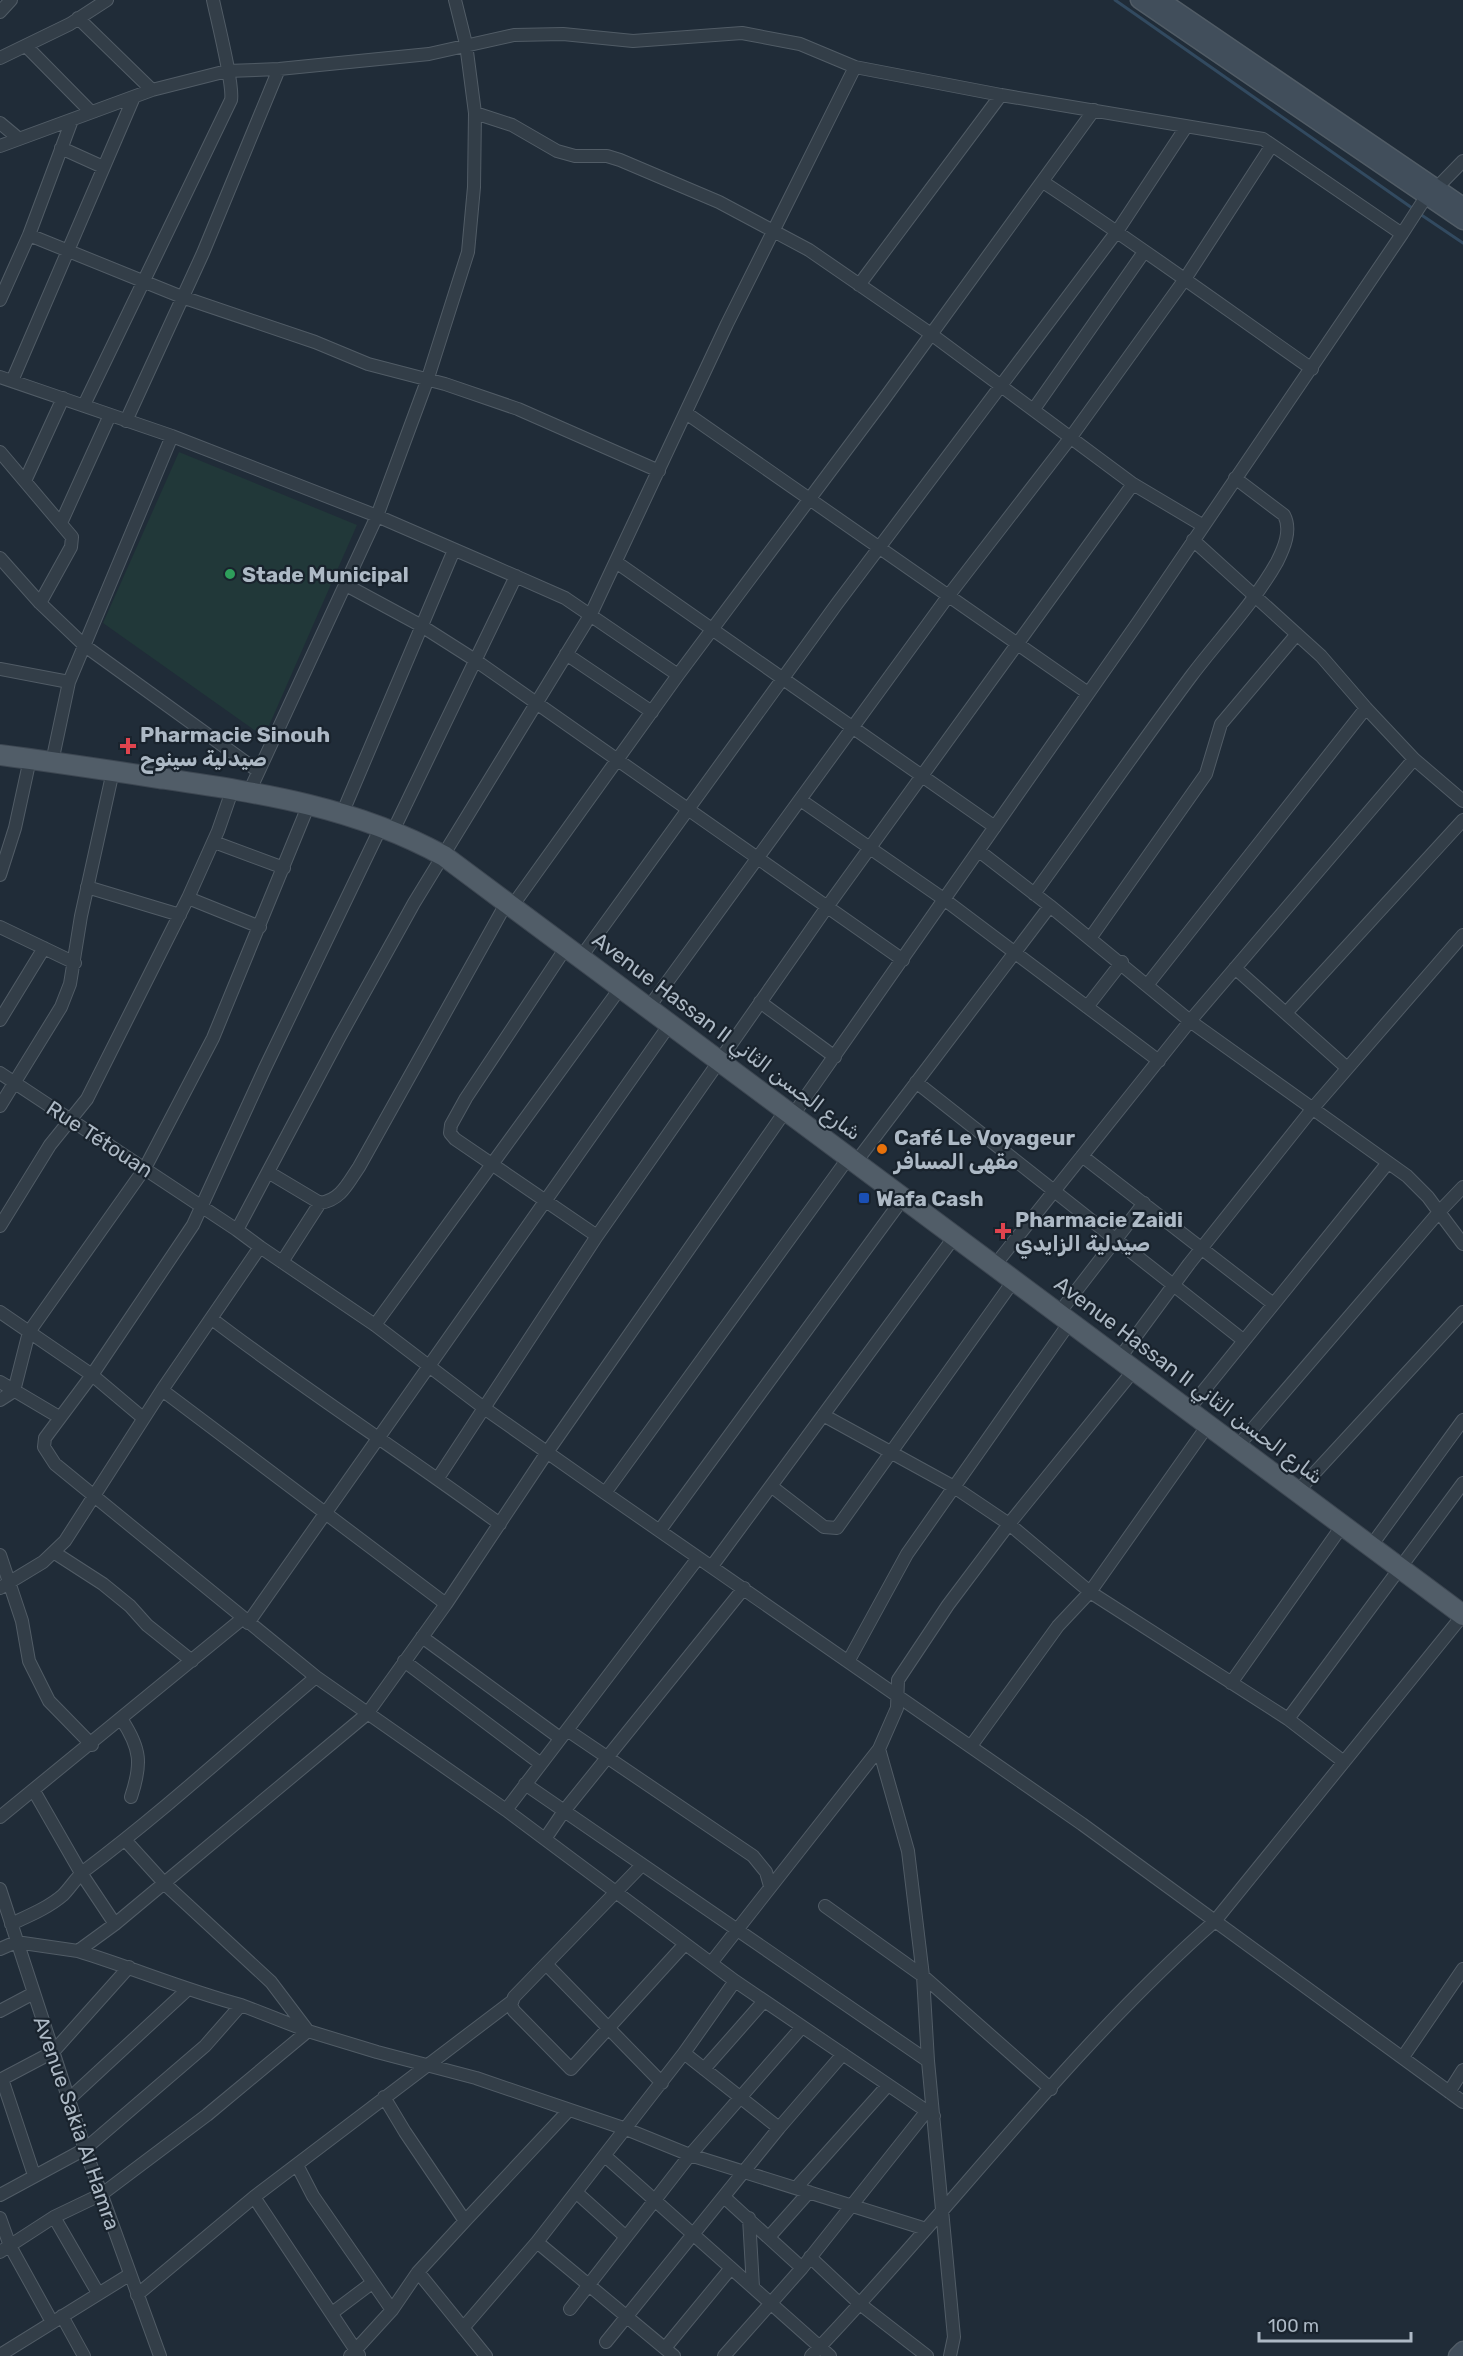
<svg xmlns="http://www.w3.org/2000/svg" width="1463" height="2356" font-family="Rubik,'Noto Sans Arabic',sans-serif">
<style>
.pitch{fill:#213839}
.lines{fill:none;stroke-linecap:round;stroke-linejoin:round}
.stream{stroke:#324a60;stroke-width:3}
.street-casing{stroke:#515c66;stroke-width:14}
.secondary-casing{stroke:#515c66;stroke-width:19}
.primary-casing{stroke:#3d4752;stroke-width:22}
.street{stroke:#333e48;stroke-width:12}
.secondary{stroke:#414e5b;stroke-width:16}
.primary{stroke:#515d68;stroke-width:20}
.leisure-dot{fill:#2e9e5b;stroke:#19232d;stroke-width:2}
.health-dot{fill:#e0444e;stroke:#19232d;stroke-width:2}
.food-dot{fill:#e8710a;stroke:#19232d;stroke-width:2}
.transit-dot{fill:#1a4fb4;stroke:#19232d;stroke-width:2}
.labels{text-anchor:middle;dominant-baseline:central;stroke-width:4.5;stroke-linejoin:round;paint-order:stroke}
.poi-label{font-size:21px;font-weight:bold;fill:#adb9c5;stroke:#19232d;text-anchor:start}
.street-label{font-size:21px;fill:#adb9c5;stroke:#19232d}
</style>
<rect width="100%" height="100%" fill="#202c38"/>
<path class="pitch" d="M179,452L357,525L264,737L103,623Z"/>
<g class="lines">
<path class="stream" d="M1115,0L1415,210
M1420,214L1463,243"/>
<defs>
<path id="street" d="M0,12L11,0
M78,18L152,90
M26,46L90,111
M0,58L70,24L107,0
M475,113L512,125L557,151L575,156H607L620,160L719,202L809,250L931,334L1133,484L1202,525
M0,123L18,138
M0,146L152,90L227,71L279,69L429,54L514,35L563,34L633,41L742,33L800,44L855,67L727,324L591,614L414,903L339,1038L237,1230L0,1073
M61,148L103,167
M1043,182C1134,242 1222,306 1312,369
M1402,234L1422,203L1463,161
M29,235L182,297L315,342L368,364L445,384L518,409L659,471
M859,285L1001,95
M0,300L29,235L72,120
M0,377L172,436L377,516L490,565L565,598L678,675
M12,381L134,97
M84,405L231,100C234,86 217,19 213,0
M1034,409L1144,252
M686,413L1088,693
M126,421L203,253L279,69
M0,452L72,537L71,547L40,603
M25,481L63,398
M61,523L110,415
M1193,540L1321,656L1366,708L1414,759L1463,801
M0,558L40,603L85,646L258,771
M616,562L995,827
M346,585L420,625L475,660L903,960
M566,654L652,712
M0,669L69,682
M52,762L69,682L172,436
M250,790L377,516L427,381L468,252L474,187L475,113L466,44L455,0
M802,801L945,900L1159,1061
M342,814L454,550
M393,831L516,576
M214,842L284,868
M979,851L1050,906
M0,875L15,828L30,759
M87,887L180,915
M1034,894C1087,821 1138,747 1192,675C1220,638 1254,603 1277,562C1284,548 1292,530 1284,515L1235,478
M188,898L260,927
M513,905L678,675L882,402L1094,110
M0,927L75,963
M1091,937L1206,774L1221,724L1297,634
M567,946L466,1098L451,1125L450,1133L455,1139L597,1236L827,907L1133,484
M581,957L836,605L1118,230L1186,127
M1235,968L1346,1067
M1148,984L1366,708
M760,1002L835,1057
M649,1007L949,595L1071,437L1185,279L1272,145
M1087,1007L1122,962
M1286,1013L1463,820
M0,1020L44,948
M916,1082L1243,1340
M0,1106L61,1007L70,984L81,916L113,771
M793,1115L1139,621L1402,234L1263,139L1001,95L855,67
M1082,1156L1272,1303
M856,1162L1050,906L1190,1021L1407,1176L1428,1197L1439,1212L1463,1187
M268,1172L320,1203C341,1200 348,1183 359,1167L507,902
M0,1226L50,1145L87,1099L188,898L218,831L233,788
M237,1230L260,1247
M597,1236L484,1408L605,1493L849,1157
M282,1262L320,1203
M995,1265L1190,1021L1414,759
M0,1312L92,1375L193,1225L265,1068L381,827
M1059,1313L1144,1203
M212,1319C306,1391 405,1454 500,1524
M375,1325L621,987
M1119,1359L1189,1264L1313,1108L1463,935
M0,1382L59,1417
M0,1400L14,1391L29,1332L145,1168L213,1038L309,804
M1188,1410L1387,1164
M823,1415L954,1487L1009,1524L1090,1592L1288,1719
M143,1418L92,1375L45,1438L44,1447L55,1464L316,1677L506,1810L735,1981
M1237,1447L1439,1212L1463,1244
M771,1486L824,1527L837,1528L1014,1280
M1297,1492L1463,1312
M605,1493L1082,1824L1463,2102
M660,1530L904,1197
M1371,1546L1463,1420
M55,1553L103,1584L130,1606L147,1625L192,1661
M0,1555L22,1621L29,1661L49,1701L92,1745
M712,1566L955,1236
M0,1588L43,1562L65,1541L162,1390L260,1247L375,1325L484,1408L438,1478
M446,1604L548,1451L786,1110
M248,1623L670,1024
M422,1637L560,1738
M849,1660L907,1554L1070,1322
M404,1661L541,1764
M1231,1683L1342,1526
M122,1720C141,1749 142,1764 131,1797
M567,1730L753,1856L766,1872L770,1886
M971,1746L1058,1626L1090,1592L1208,1425
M879,1749L908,1851L923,1976L928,2061L954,2337L950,2356
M1344,1762L1288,1719L1463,1483
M525,1784L928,2061
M34,1791L81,1873L115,1924
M506,1810L698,1558
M0,1817L242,1619
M545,1839L564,1811L744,1588
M126,1841L165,1884L271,1982L308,2031L377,2052L476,2078L626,2129L690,2155L926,2229
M642,1865L514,1997L511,2005L514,2011L571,2069L685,1944
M0,1889L85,2149L160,2356
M825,1906L923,1976L1051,2089
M11,1924C28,1916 48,1908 63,1895C70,1888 76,1878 84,1871C164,1811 239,1742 316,1677
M0,1949L16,1942L78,1951L115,1924L367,1714L446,1604L162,1390
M711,1963L879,1749L897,1708L898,1680L948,1605L1009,1524L1134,1370
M546,1964L662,2083
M0,2011L32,1994
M684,2053L779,2128
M1403,2057L1463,1969
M704,2069L764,2001
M2,2079L34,2175
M0,2080L53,2052L129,1967
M1449,2092L1463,2070
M69,2099L187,1990
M605,2156L830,2356
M297,2165L313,2196L392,2310
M796,2188L888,2085
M577,2193L626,2237
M0,2195L85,2149L205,2046L241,2005C185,1990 133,1968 78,1951
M254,2197L359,2355
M724,2197L802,2268
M54,2217L98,2293
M0,2218L10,2246L52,2322
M749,2218L753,2287
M465,2221L569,2110
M769,2237L809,2192
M0,2252L54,2217L102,2194L207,2115L308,2031L241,2005
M810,2257L860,2304L927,2356
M418,2272L486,2356
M137,2295L254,2197L511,2002
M570,2309L690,2155L802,2027
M332,2313L372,2283
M62,2316L84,2356
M463,2328L537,2242
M606,2342L779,2128L843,2054
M665,2348L731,2268
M0,2355L129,2275
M350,2356L392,2310L418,2272L465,2221L405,2132L384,2097
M674,2356L537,2242L684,2053L735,1981L934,2116
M724,2356L802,2268L926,2112
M811,2356C948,2214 1066,2052 1215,1921L1463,1615"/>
<path id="secondary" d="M1139,0L1463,221
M1161,0L1463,206
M1457,2356L1463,2350"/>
<path id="primary" d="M0,755C53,762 106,770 159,778C260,793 353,806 444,856L1463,1615"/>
</defs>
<use href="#street" class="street-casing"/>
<use href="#secondary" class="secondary-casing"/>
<use href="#primary" class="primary-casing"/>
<use href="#street" class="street"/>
<use href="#secondary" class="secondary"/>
<use href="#primary" class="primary"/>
</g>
<circle class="leisure-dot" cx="230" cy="574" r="6"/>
<g class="health-dot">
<path d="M125 737h6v6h6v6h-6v6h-6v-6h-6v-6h6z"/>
<path d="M1000 1222h6v6h6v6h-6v6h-6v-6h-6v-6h6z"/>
</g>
<circle class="food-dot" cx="882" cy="1149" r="6"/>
<rect class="transit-dot" x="858" y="1192" width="12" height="12" rx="3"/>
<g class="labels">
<g class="poi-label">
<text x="242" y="574">Stade Municipal</text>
<text x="140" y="734">Pharmacie Sinouh<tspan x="140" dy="24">صيدلية سينوح</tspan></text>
<text x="894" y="1137">Café Le Voyageur<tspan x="894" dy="24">مقهى المسافر</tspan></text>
<text x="876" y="1198">Wafa Cash</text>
<text x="1015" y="1219">Pharmacie Zaidi<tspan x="1015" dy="24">صيدلية الزايدي</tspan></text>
</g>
<g class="street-label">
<text transform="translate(727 1036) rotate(37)">Avenue Hassan II شارع الحسن الثاني</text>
<text transform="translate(100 1139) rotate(33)">Rue Tétouan</text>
<text transform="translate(1189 1380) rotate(37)">Avenue Hassan II شارع الحسن الثاني</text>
<text transform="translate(77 2123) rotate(71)">Avenue Sakia Al Hamra</text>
</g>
</g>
<path d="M1259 2332v9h152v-9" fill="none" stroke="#adb9c5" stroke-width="3"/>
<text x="1268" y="2332" font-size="18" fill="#adb9c5" stroke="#19232d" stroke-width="4.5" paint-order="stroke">100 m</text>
</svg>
